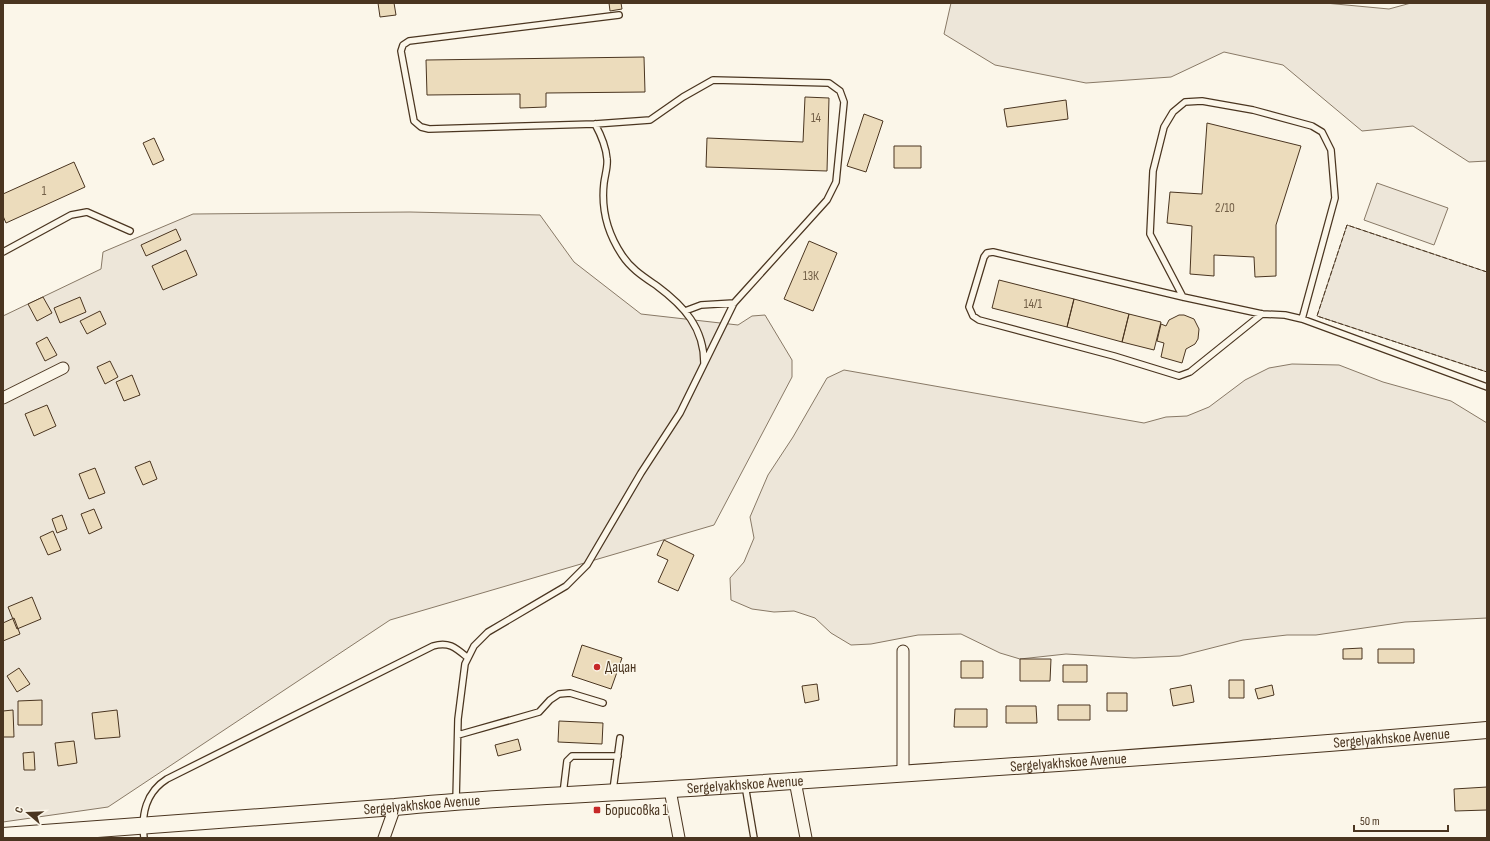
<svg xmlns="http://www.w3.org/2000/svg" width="1490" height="841" font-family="'Sofia Sans Condensed',sans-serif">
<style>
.green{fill:#ede6d9;stroke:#887966}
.building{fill:#ecdcbc;stroke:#4a3520}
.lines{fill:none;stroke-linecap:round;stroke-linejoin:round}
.service-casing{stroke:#4a3520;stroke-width:8}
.minor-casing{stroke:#4a3520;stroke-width:13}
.secondary-casing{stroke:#4a3520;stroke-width:18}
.service{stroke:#fbf6e9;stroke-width:5.5}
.minor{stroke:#fbf6e9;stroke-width:11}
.secondary{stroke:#fbf6e9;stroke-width:16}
.fence{stroke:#4a3520;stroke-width:1;stroke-dasharray:5 2;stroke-linecap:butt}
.poi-dot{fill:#c62828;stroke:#fbf6e9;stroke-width:1.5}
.labels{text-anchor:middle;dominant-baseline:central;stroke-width:3;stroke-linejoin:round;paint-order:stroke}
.number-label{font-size:13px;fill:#725f47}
.poi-label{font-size:15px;fill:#4a3520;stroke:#fbf6e9;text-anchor:start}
.street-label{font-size:15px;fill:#4a3520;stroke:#fbf6e9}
</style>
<rect width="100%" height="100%" fill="#fbf6e9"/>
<path class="green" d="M951,3H1325L1389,9L1411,3H1487V161L1469,162L1413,126L1362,131L1283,65L1224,52L1171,77L1086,83L995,65L944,34Z
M1377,183L1448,208L1434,245L1364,220Z
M410,212L540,215L574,262L641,314L738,325L752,316L765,315L792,360V377L714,525L390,620L108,807L3,822V316L101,269L103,252L193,214Z
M1347,225L1487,272V372L1317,316Z
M1292,364L1339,365L1383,382L1451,401L1487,423V618L1405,622L1316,635H1287L1243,640L1180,656L1134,658L1066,654L1020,659L1000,653L961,634L918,635L871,644L851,645L831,633L815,618L794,611L774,612L752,609L731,600L730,578L744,562L754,538L750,517L768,475L793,437L827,378L844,370L1144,423L1166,417L1187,416L1209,407L1245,380L1269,368Z"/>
<path class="building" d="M378,3H394L396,15L380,17Z
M609,3H621L622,9L610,11Z
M644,57L645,92L546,93V107L520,108V94L427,95L426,60Z
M805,97L829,98L827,171L706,167L707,138L803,142Z
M1066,100L1068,119L1007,127L1004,109Z
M864,114L883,121L866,172L847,166Z
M1207,123L1301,146L1276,225V276L1255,277L1254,257L1214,255V276L1190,274L1192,226L1167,223L1170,192L1202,194Z
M154,138L164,160L153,165L143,143Z
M894,146H921V168H894Z
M74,162L85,187L6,223L3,216V194Z
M176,229L181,240L146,256L141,245Z
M809,241L837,253L813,311L784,299Z
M186,250L197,275L163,290L152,266Z
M999,280L1074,299L1067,327L992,308Z
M43,297L52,313L37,321L28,304Z
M80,297L86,312L60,323L54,308Z
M1074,299L1129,314L1122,342L1067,327Z
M100,311L106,324L87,334L80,321Z
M1129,314L1161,322L1154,350L1122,342Z
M1179,315H1184L1194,319L1199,329L1198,339L1195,344L1186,349L1182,363L1161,357L1164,343L1157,341L1161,324L1166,326L1169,320Z
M47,337L57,355L45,361L36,343Z
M110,361L118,377L105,384L97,367Z
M132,375L140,395L124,401L116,382Z
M47,405L56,426L34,436L25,414Z
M150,461L157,479L143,485L135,467Z
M95,468L105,493L89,499L79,474Z
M94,509L102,528L89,534L81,514Z
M62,515L67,529L57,533L52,519Z
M53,531L61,550L48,555L40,537Z
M664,540L694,555L678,591L658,582L668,560L657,555Z
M32,597L41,619L17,629L8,607Z
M14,618L20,634L3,641V623Z
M582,645L622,658L611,689L572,676Z
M1362,648V659H1343V649Z
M1378,649H1414V663H1378Z
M1020,659H1051L1050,681H1020Z
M961,661H983V678H961Z
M1063,665H1087V682H1063Z
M19,668L30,684L17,692L7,676Z
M1229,680H1244V698H1229Z
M817,684L819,700L805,703L802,686Z
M1191,685L1194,702L1173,706L1170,689Z
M1272,685L1274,695L1258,699L1255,689Z
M1107,693H1127V711H1107Z
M42,700V725H18V701Z
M1058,705H1090V720H1058Z
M1006,706H1036L1037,723H1006Z
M955,709H987V727H954Z
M13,710L14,737H3V711Z
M117,710L120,737L95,739L92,713Z
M559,721L603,723L602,744L558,742Z
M518,739L521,750L498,756L495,745Z
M74,741L77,763L58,766L55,743Z
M34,752L35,770H24L23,753Z
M1487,787V810L1455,811L1454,789Z"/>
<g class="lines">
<defs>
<path id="service" d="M595,124C601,135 606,146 607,159C608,166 605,175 604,183C601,209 608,234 622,255C631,269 644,277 657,286C684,306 704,328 704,363
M3,252L71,215L87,212L130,231
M1183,297L1150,234L1153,171L1164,127L1173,112L1185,102L1202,101L1253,110L1312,126L1322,132L1331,150L1335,198L1302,319
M685,311L701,305L734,303
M1262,314L1190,372L1179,376L1114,356L979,320L973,316L969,307L984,257L987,253L993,252L1183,297L1262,314L1285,315L1302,319L1487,387
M458,735L539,712L550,700L559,694L570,693L603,703
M745,785L754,838
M613,790L620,738
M563,794L567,761L572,756H618
M456,801L458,719L465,664L474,646L488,632L566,586L587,565L641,473L680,413L734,303L827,200L836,182L844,102L840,91L829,83L713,80L683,97L650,120L595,124L429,129L421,127L414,121L401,51L403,45L409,41L619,15
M144,838C141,815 146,792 167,779L433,646C449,641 456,648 468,658"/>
<path id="minor" d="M3,398L63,368
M903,651V774
M795,781L806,838
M670,790L679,838
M384,838L395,807"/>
<g id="secondary">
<path id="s1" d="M3,836L395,807C503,796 611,794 719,786C975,769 1231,752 1487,730"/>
</g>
</defs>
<use href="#service" class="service-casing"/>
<use href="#minor" class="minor-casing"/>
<use href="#secondary" class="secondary-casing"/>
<use href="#service" class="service"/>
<use href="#minor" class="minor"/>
<use href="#secondary" class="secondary"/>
<path class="fence" d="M1487,272L1347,225L1317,316L1487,372"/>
</g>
<g class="poi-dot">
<circle cx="597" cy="667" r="4"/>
<rect x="593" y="806" width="8" height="8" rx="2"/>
</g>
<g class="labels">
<g class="number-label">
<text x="816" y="118">14</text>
<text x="44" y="191">1</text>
<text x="1225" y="208">2/10</text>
<text x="811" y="276">13К</text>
<text x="1033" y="304">14/1</text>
</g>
<g class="poi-label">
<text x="605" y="667">Дацан</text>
<text x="605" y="810">Борисовка 1</text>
</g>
<g class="street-label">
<text stroke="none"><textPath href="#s1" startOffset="1392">Sergelyakhskoe Avenue</textPath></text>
<text stroke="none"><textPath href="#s1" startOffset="1068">Sergelyakhskoe Avenue</textPath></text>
<text stroke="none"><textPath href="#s1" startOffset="744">Sergelyakhskoe Avenue</textPath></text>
<text stroke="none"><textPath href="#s1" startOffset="420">Sergelyakhskoe Avenue</textPath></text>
</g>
</g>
<rect width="1490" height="841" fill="none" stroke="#4a3520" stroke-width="8"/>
<g transform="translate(28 813) rotate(289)" stroke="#fbf6e9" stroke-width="3" paint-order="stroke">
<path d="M0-3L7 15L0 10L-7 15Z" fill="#4a3520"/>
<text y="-6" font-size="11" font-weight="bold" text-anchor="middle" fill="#4a3520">С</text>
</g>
<path d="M1354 825v6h94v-6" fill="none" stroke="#4a3520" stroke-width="2"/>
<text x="1360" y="825" font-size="12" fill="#4a3520" stroke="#fbf6e9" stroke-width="3" paint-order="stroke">50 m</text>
</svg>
